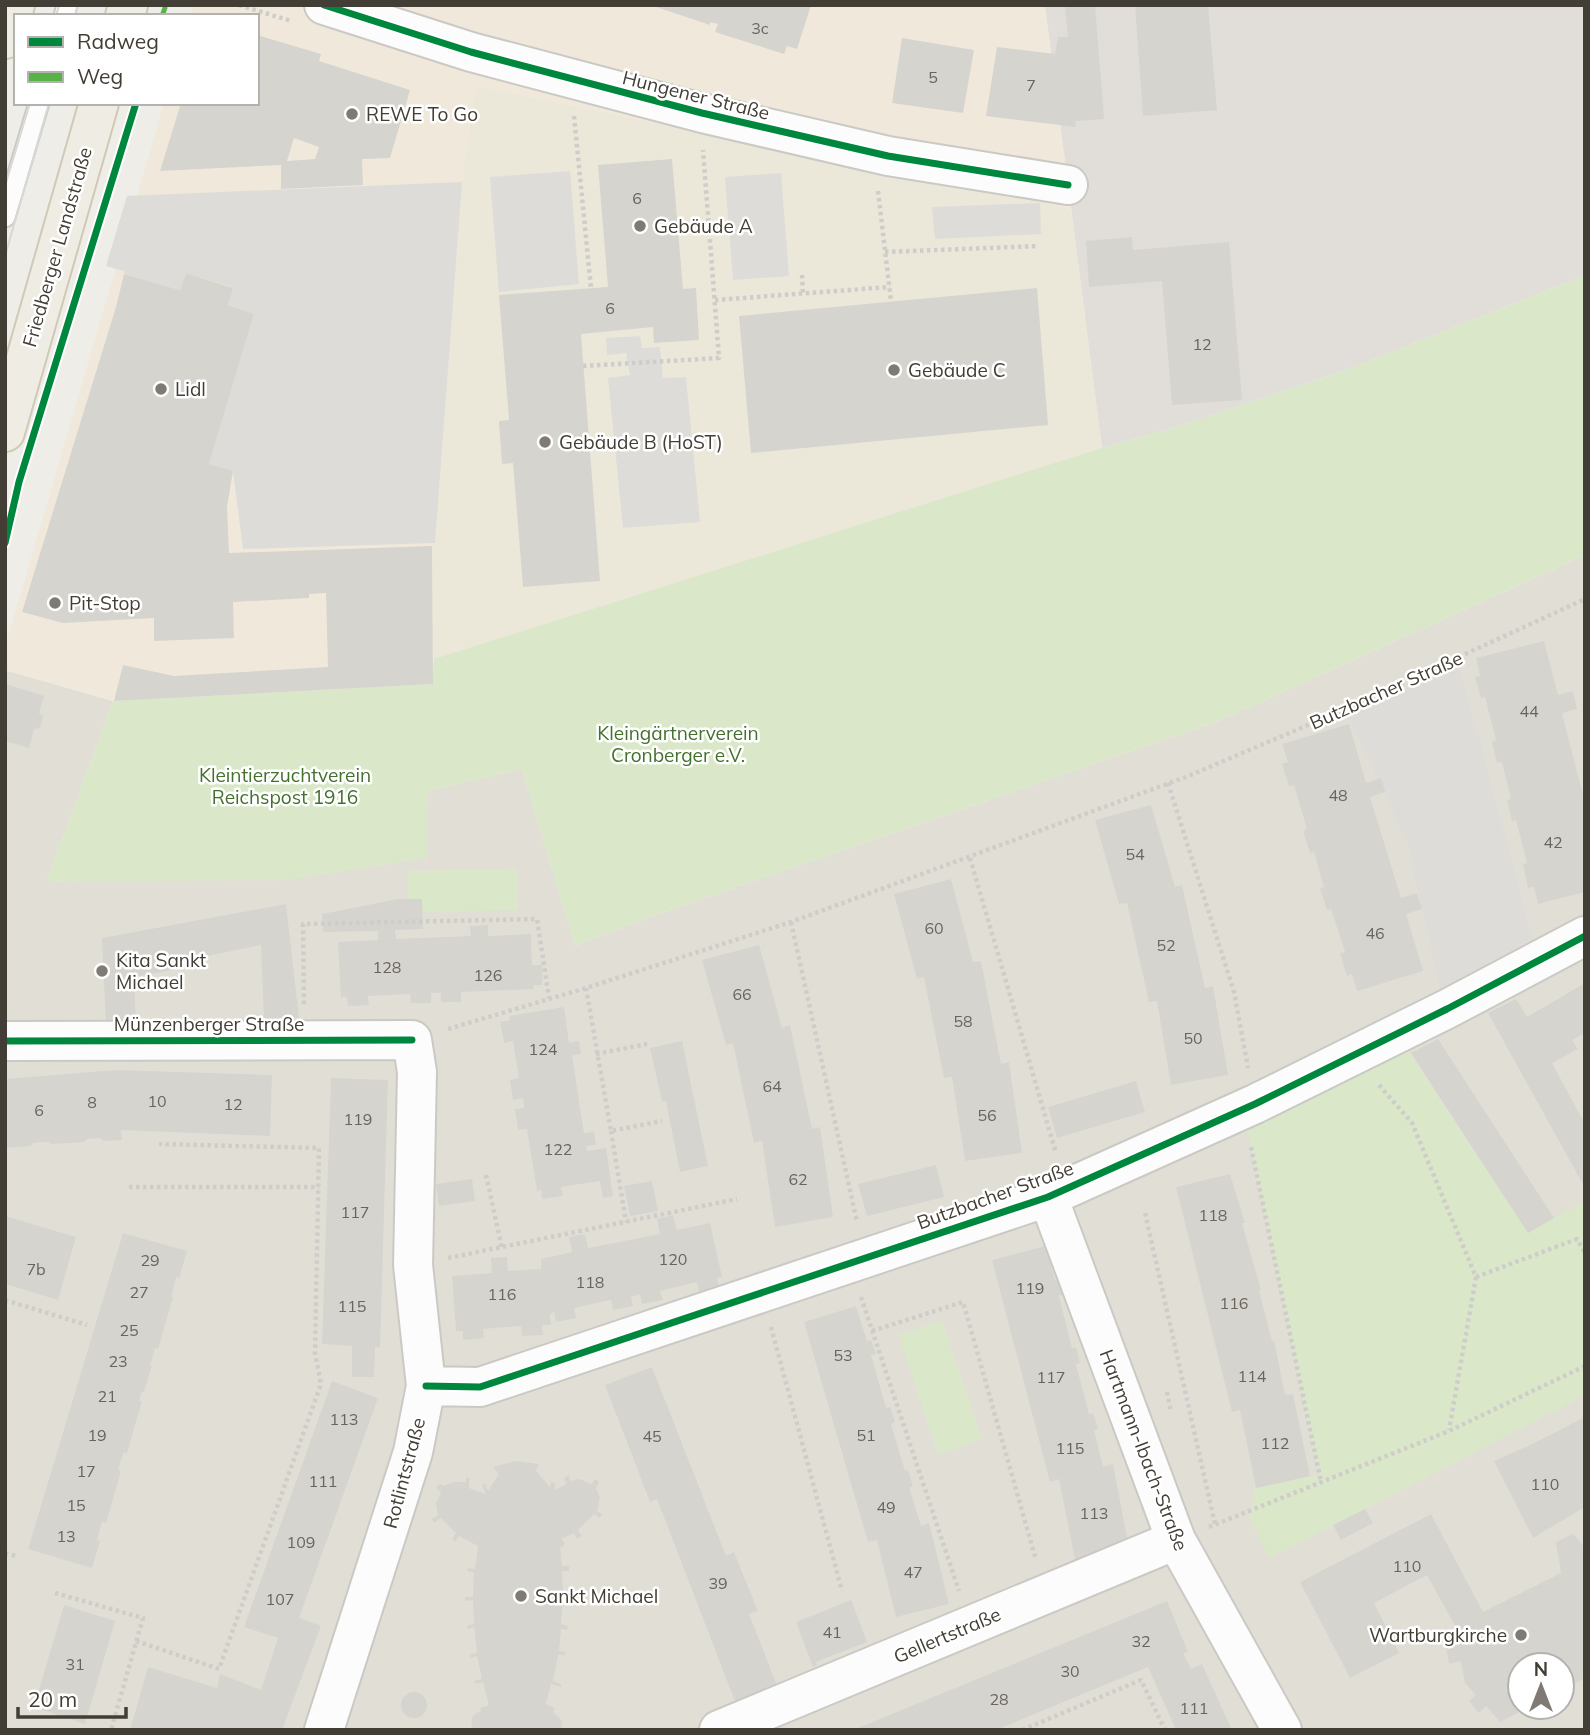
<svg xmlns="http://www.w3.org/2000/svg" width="1590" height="1735" font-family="Mulish,sans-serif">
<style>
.residential{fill:#e1dfd5;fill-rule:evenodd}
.commercial{fill:#f0e9db}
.industrial{fill:#e1ded9}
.education{fill:#ebe8da}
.green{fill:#dae8c9}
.parking{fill:#dddcd8}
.building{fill:#d6d4cf;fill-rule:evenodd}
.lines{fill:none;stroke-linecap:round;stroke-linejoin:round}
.service-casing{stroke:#cac9c4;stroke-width:23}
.minor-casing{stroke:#cac9c4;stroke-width:42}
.primary-casing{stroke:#cfc9b6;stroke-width:42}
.path{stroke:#cfcdca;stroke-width:4.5;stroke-dasharray:3.5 3.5;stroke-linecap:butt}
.service{stroke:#fcfcfc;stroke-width:19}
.minor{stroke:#fcfcfc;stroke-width:38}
.primary{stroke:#efece3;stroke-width:38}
.tram{stroke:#d8d8d7;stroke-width:2}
.quiet{stroke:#57b346;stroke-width:5;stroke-dasharray:10 5;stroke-linecap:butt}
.cycleway-casing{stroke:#fff;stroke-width:11}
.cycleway{stroke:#00873e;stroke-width:7}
.poi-dot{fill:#7f7b74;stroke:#fff;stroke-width:2.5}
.labels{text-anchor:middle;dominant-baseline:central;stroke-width:5;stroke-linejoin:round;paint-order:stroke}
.number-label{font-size:16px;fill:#69655d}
.street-label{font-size:19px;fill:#433e35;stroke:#fff}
.poi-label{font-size:19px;fill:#433e35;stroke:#fff;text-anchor:start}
.park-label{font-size:19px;fill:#44702d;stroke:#fff}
</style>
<rect width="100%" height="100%" fill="#eeede8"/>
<path class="residential" d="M1585,555V1730H5V670L113,701L47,881L427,858V791L522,769L575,946L655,915L1221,720ZM1520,1665H1562V1707H1520Z"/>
<path class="commercial" d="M193,5H1045L1102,448L433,684L113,701L5,670V647L164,103H257V16H190Z"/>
<path class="industrial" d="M1045,5H1585V275L1343,371L1186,424L1102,448Z"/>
<path class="education" d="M476,86L1071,209L1102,448L434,659L432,546L435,543L462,182Z"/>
<path class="green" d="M1585,275V555L1221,720L655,915L575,946L522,769L428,791L427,858L287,880L47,881L113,701L432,684L434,659L1102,448L1186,424L1343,371Z
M517,869L518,910L409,912L408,871Z
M1397,1034L1528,1233L1585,1201V1395L1270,1558L1249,1517L1256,1488L1319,1475L1243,1109Z
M942,1321L982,1439L938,1454L899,1335Z"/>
<path class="parking" d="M570,171L579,284L499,292L490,177Z
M781,173L789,276L733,280L725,177Z
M462,182L435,543L243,549L233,472L209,464L254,314L228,305L232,287L186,273L180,290L125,274L124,271L106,266L127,196Z
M1040,203L1041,234L935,239L932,207Z
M640,336L642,348L660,347L663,378L686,377L700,522L623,528L608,378L630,375L626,353L607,355L606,338Z
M1459,665L1533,939L1440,988L1407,842L1348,715Z"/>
<path class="building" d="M650,5H811L797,49L787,46L784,54L715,32L718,24L710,22V25Z
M1065,5H1095L1104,119L1075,121L1076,127L986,116L997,47L1055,54L1058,37H1068Z
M1135,5H1208L1217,110L1143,116Z
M257,35L321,54L319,61L410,90L390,158L362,159L363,185L281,189V165L160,171L181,103H257ZM294,138L319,147L315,159L287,161Z
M902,38L974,50L963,113L892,103Z
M672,159L683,289L696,288L699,340L654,343L653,327L581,334L600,581L523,587L513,463L502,464L499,421L509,420L499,295L608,287L598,165Z
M1132,237L1133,250L1229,242L1242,400L1172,405L1162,281L1089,287L1086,241Z
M186,273L233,288L228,305L254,314L209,464L233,471L227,507L229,553L432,546L433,684L114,701L123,665L174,676L328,667L326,593L309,594V598L233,602L234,638L154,641V618L63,623L22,612L116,307L124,274L180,290Z
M1037,288L1048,425L751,453L739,316Z
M1544,641L1558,695L1573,691L1577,709L1562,713L1585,803V892L1538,904L1534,887L1528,888L1523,864L1527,863L1516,820L1512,821L1507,800L1511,799L1502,762L1497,763L1492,742L1496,740L1485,697L1481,698L1475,677L1480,676L1476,658Z
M5,684L44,696L39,713L43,716L40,728L34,729L29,748L5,741Z
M1349,724L1366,783L1381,778L1385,792L1370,797L1401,898L1417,893L1422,909L1406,914L1423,971L1357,991L1352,974L1347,976L1340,953L1345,952L1331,909L1327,910L1320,888L1324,887L1314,852L1310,853L1303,831L1307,829L1294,785L1289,786L1282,764L1288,762L1282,744Z
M1151,805L1175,887L1182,885L1205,988L1213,986L1228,1075L1171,1085L1157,1001L1149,1002L1127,903L1119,904L1095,820Z
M951,879L973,962L981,961L1001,1064L1009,1062L1022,1153L965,1161L952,1077L944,1078L924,977L917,979L894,894Z
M398,899H422L423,929L395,930L396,939L471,936L470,926L488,925V936L531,934L532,965H542V985H533L534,989L461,992V1002H441V993H431V1003H411L410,994L368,996L369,1005L348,1006L347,997H341L338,942L378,940V931L323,932L322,914Z
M286,904L299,1018L264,1020L261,945L198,958L199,965L134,977L136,1025L106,1026L102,938Z
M759,945L782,1028L790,1025L812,1129L820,1127L833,1217L775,1227L762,1141L754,1143L733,1043L726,1045L702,960Z
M1585,983V1033L1572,1040L1578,1049L1552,1063L1585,1124V1188L1488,1013L1516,999L1527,1017Z
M564,1007L569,1043L579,1041L581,1054L572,1055L584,1133L594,1132L596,1145L586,1146L587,1151L606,1148L613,1196L603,1198L600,1181L561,1187L563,1196L542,1199L541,1190L537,1191L527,1129L518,1130L515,1109L524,1108L523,1098L513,1100L510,1080L519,1078L513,1041L504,1043L500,1022L510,1020L509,1016Z
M1438,1039L1554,1218L1528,1233L1411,1053Z
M682,1041L708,1166L680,1172L666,1101H662L650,1048Z
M116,1070L272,1075L270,1136L121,1130L122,1140L103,1141L101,1138L87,1139L84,1142L51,1144L47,1142L33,1143L31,1146L5,1148V1079Z
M331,1078L388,1080L380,1348L375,1347L374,1377H352V1346L322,1344Z
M1136,1081L1145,1112L1057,1138L1048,1107Z
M936,1165L944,1197L867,1216L858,1184Z
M1230,1174L1245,1223H1242L1261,1290L1259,1291L1272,1341L1274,1340L1285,1395L1293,1394L1310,1476L1256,1488L1240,1410L1232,1412L1176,1187Z
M472,1179L475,1201L439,1206L436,1184Z
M652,1181L658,1211L630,1216L624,1186Z
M673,1215L677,1230L710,1223L722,1277L717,1278L719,1288L699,1292L697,1282L660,1291L663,1300L642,1304L640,1294L631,1297L633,1306L613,1310L611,1300L574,1308L576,1318L556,1322L554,1312L550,1314L551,1325H542L543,1335L522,1336L521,1326L483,1329L484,1338L463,1340V1331H456L452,1276L492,1273L491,1258L507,1257L508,1271L541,1269V1259L572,1252L569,1237L585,1234L588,1248L660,1234L657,1219Z
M5,1216L76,1237L58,1300L5,1284Z
M123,1233L187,1251L179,1279L176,1277L171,1297H173L158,1349L155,1348L150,1366H152L144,1392H142L139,1401H142L127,1453L124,1452L118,1470L121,1471L106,1523L102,1522L97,1540L100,1541L92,1568L28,1549Z
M1046,1246L1055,1281L1059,1280L1063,1294L1059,1296L1072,1348L1076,1347L1080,1363L1076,1364L1089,1414L1093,1413L1098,1429L1094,1430L1103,1467L1113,1464L1129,1548L1075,1560L1059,1479L1050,1482L992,1260Z
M856,1306L867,1341L871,1340L876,1354L871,1355L886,1408L890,1407L895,1422L891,1424L905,1471L908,1470L913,1487H909L921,1526L929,1523L949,1604L896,1617L877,1540L868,1542L804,1322Z
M652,1367L726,1556L734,1552L758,1611L749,1614L778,1688L736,1704L657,1499L650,1502L605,1385Z
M332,1381L378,1398L299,1618L321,1626L282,1730H130L148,1667L217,1688L220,1674L261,1690L278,1638L244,1627Z
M1585,1417V1507L1533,1538L1494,1461L1530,1445Z
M516,1461L539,1464L536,1471L550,1487L551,1482L555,1483V1490L566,1484L564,1478L569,1475L570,1481L579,1479L592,1484L595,1479L599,1482L596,1488L600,1498L597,1511L602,1514L600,1518L594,1514L578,1530L582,1536L577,1539L574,1533L561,1539L565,1543L562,1548L560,1546L562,1566H569V1571H562L563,1595H569V1600H563L561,1624L568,1626L567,1630L561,1629L559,1651L565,1652V1655H558L553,1681L561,1684V1687L551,1684L546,1704L555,1708L553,1712L562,1721L561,1730H471L472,1718L475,1714L481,1711L480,1708L489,1705L483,1682L476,1684L474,1681L482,1679L477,1656L471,1658L470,1655L477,1653L474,1627L468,1629L467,1626L474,1624L473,1600L465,1601V1597H473L474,1572L467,1571L468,1568L475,1569L478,1546L459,1536L455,1542L452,1539L456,1533L441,1518L434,1523L432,1519L438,1515L436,1503L441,1493L436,1487L440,1484L443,1486L453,1482H466V1478H469V1488L486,1494L482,1485L485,1484L488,1491L499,1474L493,1467Z
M1365,1509L1373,1523L1341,1540L1333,1525Z
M1431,1514L1483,1612L1561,1573L1556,1542L1573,1534L1585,1548V1678L1562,1690V1665H1520V1707H1529L1500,1722L1486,1706L1479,1713L1469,1701L1476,1695L1465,1683L1461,1661L1449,1664L1446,1647L1459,1645L1455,1626L1427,1575L1374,1603L1399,1653L1350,1678L1300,1582Z
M851,1600L867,1642L816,1662L817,1665L813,1667L796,1622Z
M1167,1601L1188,1652L1183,1653L1191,1669L1202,1664L1232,1730H1176L1148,1667L996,1730H853Z
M64,1605L115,1621L85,1724L34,1707Z
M401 1705a13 13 0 1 1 26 0a13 13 0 1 1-26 0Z"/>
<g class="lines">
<defs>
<path id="service" d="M64,16L67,5
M5,217L39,103"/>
<path id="minor" d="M324,5L471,52L702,113L888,156L1068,185
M5,1041L412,1040L417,1072L413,1265L426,1386L413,1452L324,1730
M1048,1197L1176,1540L1282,1730
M426,1386L480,1387L1048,1197L1255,1104L1447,1009L1585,936
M719,1730L1176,1540"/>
<path id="primary" d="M125,16L128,5
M5,39L15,5
M5,432L99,103"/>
</defs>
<use href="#service" class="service-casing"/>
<use href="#minor" class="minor-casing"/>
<use href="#primary" class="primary-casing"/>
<path class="path" d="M239,5L291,21
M574,116L591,288
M878,191L891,301
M885,252L1039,246
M802,275L803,294
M715,300L890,287
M583,366L719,358L703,150
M1168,783L1234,992L1248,1068
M970,858L1056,1153
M791,922L857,1222
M586,988L611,1131L662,1121
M304,1004L303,924L537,919L549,998
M448,1029L586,988L791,922L1186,777L1348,708L1585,599
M596,1054L647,1044
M1379,1085L1412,1123L1476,1277L1449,1430
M611,1131L626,1222
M1251,1147L1321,1482
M486,1175L502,1248
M129,1187H319
M1145,1213L1215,1524
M448,1258L737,1199
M1476,1277L1577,1239L1585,1253
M861,1297L959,1591
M5,1300L87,1325
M771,1327L842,1591
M872,1331L963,1302L1036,1560
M1167,1392L1171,1412
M1209,1527L1449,1431L1585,1366
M5,1553L16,1556
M55,1593L143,1618L111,1730
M136,1641L219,1669L321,1384L315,1353L319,1148L159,1144
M1022,1730L1141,1680L1165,1730"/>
<use href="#service" class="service"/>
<use href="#minor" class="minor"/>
<use href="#primary" class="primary"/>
<path class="tram" d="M56,16L59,5
M75,16L78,5
M5,186L30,103
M5,256L49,103"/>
<path class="quiet" d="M162,16L166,5"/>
<defs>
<path id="cycleway" d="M324,5L471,52L702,113L888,156L1068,185
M5,543L19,482L136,103
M5,1041L412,1040
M426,1386L480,1387L1048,1197L1255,1104L1447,1009L1585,936"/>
</defs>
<use href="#cycleway" class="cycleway-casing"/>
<use href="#cycleway" class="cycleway"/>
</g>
<g class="poi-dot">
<circle cx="352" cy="114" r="7"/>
<circle cx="640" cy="226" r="7"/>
<circle cx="894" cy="370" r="7"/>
<circle cx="161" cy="389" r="7"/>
<circle cx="545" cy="442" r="7"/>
<circle cx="55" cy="603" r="7"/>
<circle cx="102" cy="971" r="7"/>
<circle cx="521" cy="1596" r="7"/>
<circle cx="1521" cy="1635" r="7"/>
</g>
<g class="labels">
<g class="number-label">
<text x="760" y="28">3c</text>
<text x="933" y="77">5</text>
<text x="1031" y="85">7</text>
<text x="637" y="198">6</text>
<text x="610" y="308">6</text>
<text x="1202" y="344">12</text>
<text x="1529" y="711">44</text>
<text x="1338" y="795">48</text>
<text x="1553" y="842">42</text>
<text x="1135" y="854">54</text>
<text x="934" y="928">60</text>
<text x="1375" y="933">46</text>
<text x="1166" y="945">52</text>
<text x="387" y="967">128</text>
<text x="488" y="975">126</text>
<text x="742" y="994">66</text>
<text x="963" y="1021">58</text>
<text x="1193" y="1038">50</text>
<text x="543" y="1049">124</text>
<text x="772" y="1086">64</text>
<text x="157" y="1101">10</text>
<text x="92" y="1102">8</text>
<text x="233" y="1104">12</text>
<text x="39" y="1110">6</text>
<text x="987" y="1115">56</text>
<text x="358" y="1119">119</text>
<text x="558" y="1149">122</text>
<text x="798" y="1179">62</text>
<text x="355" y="1212">117</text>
<text x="1213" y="1215">118</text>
<text x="673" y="1259">120</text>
<text x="150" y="1260">29</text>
<text x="36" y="1269">7b</text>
<text x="590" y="1282">118</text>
<text x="1030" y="1288">119</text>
<text x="139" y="1292">27</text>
<text x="502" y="1294">116</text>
<text x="1234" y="1303">116</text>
<text x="352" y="1306">115</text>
<text x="129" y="1330">25</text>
<text x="843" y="1355">53</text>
<text x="118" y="1361">23</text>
<text x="1252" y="1376">114</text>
<text x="1051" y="1377">117</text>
<text x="107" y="1396">21</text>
<text x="344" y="1419">113</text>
<text x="97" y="1435">19</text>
<text x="866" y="1435">51</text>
<text x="652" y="1436">45</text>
<text x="1275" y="1443">112</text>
<text x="1070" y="1448">115</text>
<text x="86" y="1471">17</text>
<text x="323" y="1481">111</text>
<text x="1545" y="1484">110</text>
<text x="76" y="1505">15</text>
<text x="886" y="1507">49</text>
<text x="1094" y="1513">113</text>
<text x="66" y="1536">13</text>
<text x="301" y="1542">109</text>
<text x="1407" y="1566">110</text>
<text x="913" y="1572">47</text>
<text x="718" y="1583">39</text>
<text x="280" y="1599">107</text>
<text x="832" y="1632">41</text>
<text x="1141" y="1641">32</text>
<text x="75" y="1664">31</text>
<text x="1070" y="1671">30</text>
<text x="999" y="1699">28</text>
<text x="1194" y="1708">111</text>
</g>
<g class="street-label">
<text transform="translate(696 95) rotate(14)">Hungener Straße</text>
<text transform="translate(57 247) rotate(-74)">Friedberger Landstraße</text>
<text transform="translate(1386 690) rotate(-24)">Butzbacher Straße</text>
<text x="209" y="1024">Münzenberger Straße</text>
<text transform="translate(995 1195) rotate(-20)">Butzbacher Straße</text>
<text transform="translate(1144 1450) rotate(69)">Hartmann-Ibach-Straße</text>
<text transform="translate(404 1473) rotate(-75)">Rotlintstraße</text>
<text transform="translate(947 1635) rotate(-23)">Gellertstraße</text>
</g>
<g class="poi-label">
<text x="366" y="114">REWE To Go</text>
<text x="654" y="226">Gebäude A</text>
<text x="908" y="370">Gebäude C</text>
<text x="175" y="389">Lidl</text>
<text x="559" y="442">Gebäude B (HoST)</text>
<text x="69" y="603">Pit-Stop</text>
<text x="116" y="960">Kita Sankt<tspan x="116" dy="22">Michael</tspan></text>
<text x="535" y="1596">Sankt Michael</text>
<text x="1507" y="1635" text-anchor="end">Wartburgkirche</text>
</g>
<g class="park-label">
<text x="678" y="733">Kleingärtnerverein<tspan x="678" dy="22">Cronberger e.V.</tspan></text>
<text x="285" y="775">Kleintierzuchtverein<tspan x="285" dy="22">Reichspost 1916</tspan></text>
</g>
</g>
<rect width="1590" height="1735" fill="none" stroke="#433e35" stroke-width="14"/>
<rect x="14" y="14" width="245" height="91" fill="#ffffff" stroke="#b4b2ae" stroke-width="2"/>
<rect x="28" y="37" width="35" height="10" fill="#00873e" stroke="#b4b2ae" stroke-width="2"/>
<text x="77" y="49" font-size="21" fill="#433e35">Radweg</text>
<rect x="28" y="72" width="35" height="10" fill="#57b346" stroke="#b4b2ae" stroke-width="2"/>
<text x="77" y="84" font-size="21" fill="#433e35">Weg</text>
<g transform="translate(1541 1686)"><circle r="33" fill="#ffffff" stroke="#b4b2ae" stroke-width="2"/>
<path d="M0-5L12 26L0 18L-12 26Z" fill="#7f7b74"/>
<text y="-10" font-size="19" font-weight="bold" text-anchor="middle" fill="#433e35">N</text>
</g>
<path d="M18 1707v10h108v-10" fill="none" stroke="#433e35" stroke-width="3.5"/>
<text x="28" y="1707" font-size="21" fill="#433e35" stroke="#ffffff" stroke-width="5" paint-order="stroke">20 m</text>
</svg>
